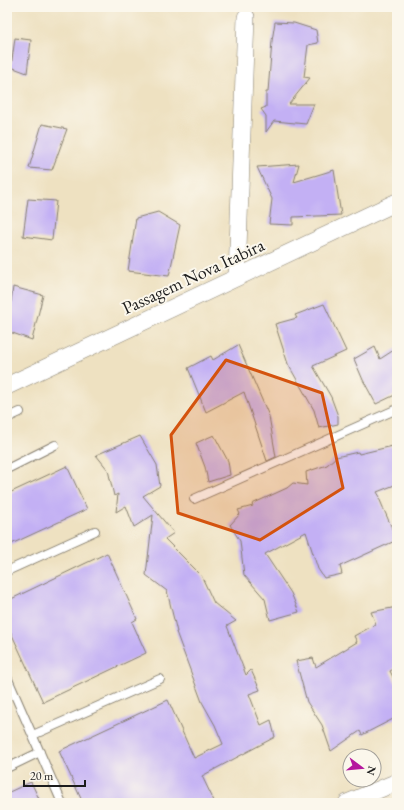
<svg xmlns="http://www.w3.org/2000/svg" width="404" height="810" font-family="'EB Garamond',serif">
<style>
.building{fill:#c3b0f4}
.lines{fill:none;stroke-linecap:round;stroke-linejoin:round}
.lane-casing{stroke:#857e6e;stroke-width:10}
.street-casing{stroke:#857e6e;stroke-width:18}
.lane{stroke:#fff;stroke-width:8}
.street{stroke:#fff;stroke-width:17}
.marked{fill:#d4530e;fill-opacity:0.2;stroke:#d4530e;stroke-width:3;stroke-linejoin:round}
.labels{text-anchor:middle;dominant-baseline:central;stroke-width:4;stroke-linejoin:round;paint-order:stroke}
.street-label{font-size:18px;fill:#1c1c1c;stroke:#fbf7ec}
</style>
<rect width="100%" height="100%" fill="#fbf7ec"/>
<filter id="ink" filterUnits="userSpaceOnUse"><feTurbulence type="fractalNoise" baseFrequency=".025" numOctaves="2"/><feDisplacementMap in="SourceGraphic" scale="8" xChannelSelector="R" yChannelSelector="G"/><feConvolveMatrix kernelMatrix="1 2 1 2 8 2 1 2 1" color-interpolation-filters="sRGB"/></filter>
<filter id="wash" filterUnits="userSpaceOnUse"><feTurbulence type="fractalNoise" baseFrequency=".012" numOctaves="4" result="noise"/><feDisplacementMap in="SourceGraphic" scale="16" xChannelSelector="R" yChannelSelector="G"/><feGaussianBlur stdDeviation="0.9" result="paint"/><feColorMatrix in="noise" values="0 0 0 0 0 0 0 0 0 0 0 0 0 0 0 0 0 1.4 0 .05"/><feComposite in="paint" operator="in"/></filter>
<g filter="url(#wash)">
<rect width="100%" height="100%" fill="#eee1c1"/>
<g id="blocks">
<path class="building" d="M275,22L294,23L316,30L318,43L308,45L304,77L310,78L289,104H314L306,124L274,121L266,132V116L261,109L266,107V92H268L272,41Z
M15,38L31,40L27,73L11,67Z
M42,124L67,129L52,170L29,168Z
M299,164L294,182L334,170L341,215L293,217V225L269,224L272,199L257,167Z
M28,199L56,201L52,240L23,236Z
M158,212L180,225L169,276L128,271L136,218Z
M13,287L43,295L32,340L7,331Z
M324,304L346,351L313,366L331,397L338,416V424L319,428L314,410L288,364L275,324L297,318L295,315Z
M238,345L269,416L276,457L267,461L244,392L206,412L188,368L211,356L213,360Z
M375,347L380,359L397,348V394L376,404L363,380L354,359Z
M214,435L228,461L230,475L208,482L205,467L196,443Z
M140,436L157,465L160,486L143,496L174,533L165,539L201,575L214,603L236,621L227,626L246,675L251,670L260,690L249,694L261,725L271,720L275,737L202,776L215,803H83L59,751L168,700L194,758L223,744L215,725L202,702L176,632H177L167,591L146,575L153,515L134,527L126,506L116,512L118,494L114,496L108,470L96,455Z
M397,445V484L377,492L380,497L379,498L397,540L340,566L342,574L324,578L318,569L306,532L265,554L291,593L299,612L270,620L265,599L244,575L240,541L230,525L240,514L238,510L253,506L252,504L287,488L293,483L307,485L306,472L327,465L336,457L358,452L359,454Z
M67,466L87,509L7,546V494Z
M107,553L137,619L132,622L146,653L43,702L7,624V601Z
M397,607V667L390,671L397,685V717L362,735L360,731L331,751L322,725L307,702L296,661L313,658L316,667L357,642L354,636L376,624L371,612Z
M31,782L41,803H7V793Z"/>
</g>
</g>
<g filter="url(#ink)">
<use href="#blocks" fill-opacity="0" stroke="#857e6e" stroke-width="1"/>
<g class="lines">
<defs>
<path id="lane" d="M7,418L20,412
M7,469L55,445
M194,499L397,409
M7,571L95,531
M7,677L62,803
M33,735L160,679
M7,768L40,752"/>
<path id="street" d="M237,277L246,17
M7,386L397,202
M347,803L397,782"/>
</defs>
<use href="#lane" class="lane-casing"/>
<use href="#street" class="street-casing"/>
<use href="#lane" class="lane"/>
<use href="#street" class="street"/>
</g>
</g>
<path class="marked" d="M226,360L322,393L343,488L260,540L178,513L171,435Z"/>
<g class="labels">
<g class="street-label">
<text transform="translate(193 276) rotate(-25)">Passagem Nova Itabira</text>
</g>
</g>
<rect width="404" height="810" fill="none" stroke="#fbf7ec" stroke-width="24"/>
<g transform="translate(362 768) rotate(106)"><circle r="19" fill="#fbf7ec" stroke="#a29f99"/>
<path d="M0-3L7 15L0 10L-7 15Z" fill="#b5179e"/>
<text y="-6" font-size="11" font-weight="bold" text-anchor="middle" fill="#1c1c1c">N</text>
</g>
<path d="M24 780v6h61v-6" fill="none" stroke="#1c1c1c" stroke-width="2"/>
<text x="30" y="780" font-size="12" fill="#1c1c1c" stroke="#fbf7ec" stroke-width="3" paint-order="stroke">20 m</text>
</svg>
